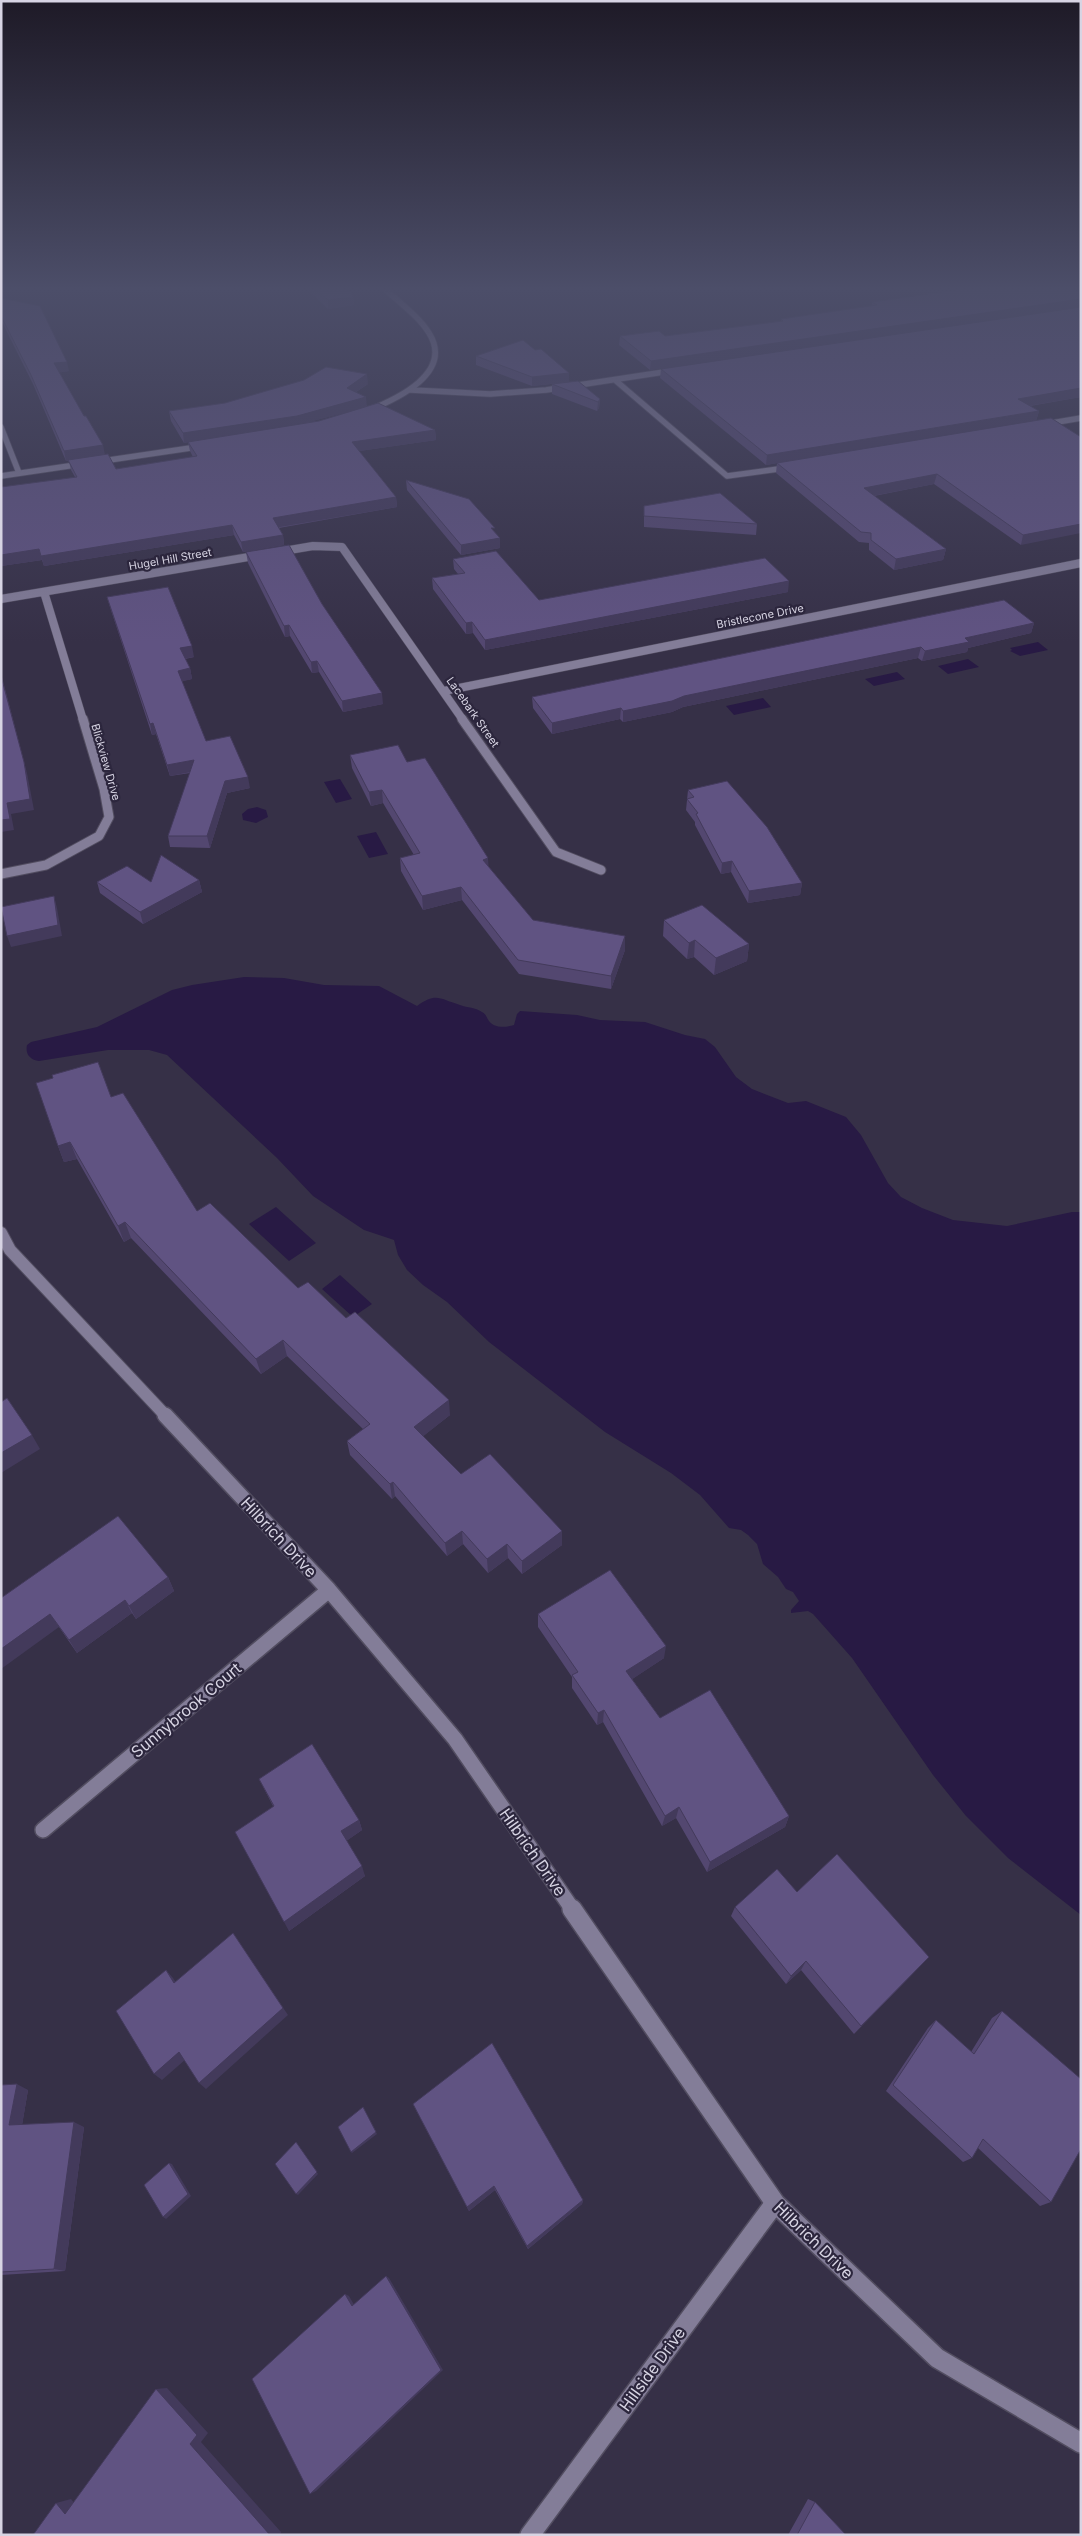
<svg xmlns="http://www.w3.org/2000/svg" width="1082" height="2536" font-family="Inter,sans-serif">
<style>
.water{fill:#281a44}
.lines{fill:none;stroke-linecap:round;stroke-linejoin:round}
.street-far5-casing{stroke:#524d60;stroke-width:7}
.street-far4-casing{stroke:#524d60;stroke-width:9}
.street-far3-casing{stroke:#524d60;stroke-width:11}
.street-far2-casing{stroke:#524d60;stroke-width:14}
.street-far1-casing{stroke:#524d60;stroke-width:18}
.street-casing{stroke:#524d60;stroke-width:22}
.street-far5{stroke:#837d98;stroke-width:5.5}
.street-far4{stroke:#837d98;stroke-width:8}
.street-far3{stroke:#837d98;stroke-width:9}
.street-far2{stroke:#837d98;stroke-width:12}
.street-far1{stroke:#837d98;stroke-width:15}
.street{stroke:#837d98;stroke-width:19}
.wall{fill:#534770;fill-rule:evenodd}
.shaded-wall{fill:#433a5b}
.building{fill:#605382;stroke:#433a5b}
.labels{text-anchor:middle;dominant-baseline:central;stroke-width:4.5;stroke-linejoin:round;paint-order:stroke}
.far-street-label{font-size:11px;fill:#d7d4e3;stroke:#2c263d}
.near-street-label{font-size:16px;fill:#d7d4e3;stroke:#2c263d}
</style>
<rect width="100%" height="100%" fill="#363047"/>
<path class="water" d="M1038,642L1048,650L1020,656L1010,651L1012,650L1010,648Z
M968,659L979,667L948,674L938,666Z
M897,672L905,679L874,686L865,679Z
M763,698L771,707L734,715L726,706Z
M340,779L352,799L336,803L324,782Z
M257,807L266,810L268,817L256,823L243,820L242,814L248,809Z
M376,832L388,854L369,858L357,836Z
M244,977L284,978L324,985L379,986L417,1006C437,992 439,999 460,1005C468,1008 475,1007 482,1012C487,1015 486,1017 489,1021C495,1029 506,1027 514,1025L517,1014L520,1011L577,1015L600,1020L645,1022L685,1035L705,1039L715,1047L736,1077L752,1089L788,1103L806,1101L846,1117L861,1135L888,1183L901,1197L922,1208L953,1220L1007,1226L1072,1212H1081V1915L1008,1858L966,1816L933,1775L852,1658L813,1614L808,1611L791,1613V1610L799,1601L793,1592L786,1589L778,1577L763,1564L757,1544L748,1535L741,1530L729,1528L700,1495L671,1473L605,1432L489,1342L447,1302L423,1285L407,1270L398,1255L394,1240L364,1230L313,1196L277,1158L167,1055L149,1050H108L39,1061C30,1060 25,1054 27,1045L31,1042L97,1027L172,990L192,985Z
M276,1207L316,1243L289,1261L249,1224Z
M340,1275L372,1304L353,1317L322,1289Z"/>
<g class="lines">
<defs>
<path id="street-far5" d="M615,380L727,476L793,467
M411,390L490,394L546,390L677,370
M367,411C397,399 454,373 429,333C418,315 398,302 383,287
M1040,425L1081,418
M1,427L19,473
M1,476L204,446"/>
<path id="street-far4" d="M44,592L83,720
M1,599L313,546L342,547L463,720
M444,691L1081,563"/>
<path id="street-far3" d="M462,719L556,852L601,870
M1,874L46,865L99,836L109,817L104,789L83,719"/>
<path id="street-far2" d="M1,1233L10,1250L166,1416"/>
<path id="street-far1" d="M165,1415L329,1590L455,1739L573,1910
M43,1830L329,1590"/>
<path id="street" d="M572,1909L775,2203L937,2358L1081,2443
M530,2535L775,2203"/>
</defs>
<use href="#street-far5" class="street-far5-casing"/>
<use href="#street-far4" class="street-far4-casing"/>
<use href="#street-far3" class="street-far3-casing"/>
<use href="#street-far2" class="street-far2-casing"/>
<use href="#street-far1" class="street-far1-casing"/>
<use href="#street" class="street-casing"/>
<use href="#street-far5" class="street-far5"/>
<use href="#street-far4" class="street-far4"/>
<use href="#street-far3" class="street-far3"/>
<use href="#street-far2" class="street-far2"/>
<use href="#street-far1" class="street-far1"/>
<use href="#street" class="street"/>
</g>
<path class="wall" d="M305,287H348L353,297L354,305L328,309Z
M1076,290L1081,307L650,370L619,345L620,336H665L781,321V319L872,306V302Z
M1,298L69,371L59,372L105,455L116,469L193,457L190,451L188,442L184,443L171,421L169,411L368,384L356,392L367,406L435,430L436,440L359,451L396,497L397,507L279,528L283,535L284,545L243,552L234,535L44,566L42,560L1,566L75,477L71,470L69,461H66L33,384L1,320ZM351,411L319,421L308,422Z
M535,350L569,373V382L532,386L476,365V356Z
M661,369L1081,397L1030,406L1039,411L1036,421L1081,437L1021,545L934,484L874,496L946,549L943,560L894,570L869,550V543L859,542L776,473L777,463L766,465L660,378Z
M552,384L600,399L599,408L597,411L552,394Z
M406,480L500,548L461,555L407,490Z
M644,506L757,524L756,535L644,527Z
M246,552L322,604L383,704L343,712L319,672L312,673L290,636L285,637L248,563Z
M453,559L539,600L788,592L485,650L473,633L466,634L433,589L432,578L458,574L454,569Z
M107,597L194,657L185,659L190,668L192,679L182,681L206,741L250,788L227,793L210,848L170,847L168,836L190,773L170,776L156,734L152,735L110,607Z
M1034,623L1031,633L968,648L967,652L922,661L918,658L683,707L672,712L623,722L620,719L552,734L533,708L532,697Z
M350,755L407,762L488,866L533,920L625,950L611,989L519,974L462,900L423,910L401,871L400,858L414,855L383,803L371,806L352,768Z
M688,790L802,883L800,895L748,903L731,872L721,874L695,825V822L686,810Z
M199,880L202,892L143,924L100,893L97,882H151Z
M664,920L749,944L747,961L714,975L694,957L687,959L663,936Z
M111,1097L197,1211L298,1288L450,1415L423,1436L461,1474L562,1545L522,1574L508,1558L488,1573L463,1544L447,1556L395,1496L392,1499L350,1455L347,1441L363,1429L287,1356L261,1374L131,1238L124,1242L77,1159L64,1162L58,1146Z
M168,1577L174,1591L136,1619L132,1613L77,1653L59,1627L1,1598Z
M538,1614L664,1658L632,1679L660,1718L789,1816L785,1827L707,1872L676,1818L662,1826L603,1722L597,1725L572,1688V1677L538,1627Z
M259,1779L359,1820L362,1830L346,1841L365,1876L289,1931L273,1806Z
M797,1892L929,1957L854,2034L801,1970L786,1984L731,1916L735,1907Z
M1002,2011L1051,2202L1040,2206L978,2148L972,2158L963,2162L886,2091L928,2028L936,2020L971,2052L992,2018Z
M1,2085L28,2090L22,2125L84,2127L65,2271L1,2275Z
M416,2110L583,2200L582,2204L528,2249L495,2190L469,2211Z
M808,2499L815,2502L846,2535H788Z"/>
<path class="shaded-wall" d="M1069,287H1081L1067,294Z
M353,297L354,305L328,309V300Z
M1081,299V307L650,370L651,361Z
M67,362L69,371L57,373L54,363Z
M569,373V382L532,386V377Z
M367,374L368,384L348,397L347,388Z
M1081,388V397L1016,408L1018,399Z
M366,397L367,407L298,425L184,443L183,433Z
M600,399L599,408L597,411L598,402Z
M1039,411L1036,421L766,465L767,455Z
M435,430L436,440L353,452L352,442Z
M103,445L105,455L66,461L64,451Z
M937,474L934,484L862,498L864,488Z
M396,497L397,507L274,528L273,518Z
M1081,524V533L1021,545L1023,535Z
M232,525L234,535L44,566L41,556Z
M283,535L284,545L243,552L241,542Z
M500,538V548L461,555V545Z
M39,549L42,560L1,566V555Z
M946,549L943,560L894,570L896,559Z
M789,581L788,592L485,650V640Z
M472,622L473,633L466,634V623Z
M1034,623L1031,633L968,648L967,652L922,661L925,651L965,638Z
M289,625L290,636L285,637L284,626Z
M192,646L194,657L182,659L180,648Z
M921,647L918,658L683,707L672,712L623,722V711L684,696Z
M317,661L319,672L312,673L311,662Z
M190,668L192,679L180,682L178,671Z
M1,673L27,773L34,810L11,814L14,830L1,832V820L7,803Z
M382,693L383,704L343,712L342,701Z
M621,708L620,719L552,734V723Z
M153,723L156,734L152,735L150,724Z
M194,760L196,771L170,776L167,765Z
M248,777L250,788L227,793L210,848L207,836L225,781Z
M382,790L383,803L371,806L369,792Z
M488,858L489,872L483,860Z
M732,861L731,872L721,874L722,863Z
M199,880L202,892L143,924L140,912Z
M802,883L800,895L748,903L749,891Z
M461,887L462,900L423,910L422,896Z
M54,896L57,908L62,936L11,947L7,936Z
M625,936V950L611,989V976Z
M695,940L694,957L687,959L689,943Z
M749,944L747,961L714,975L716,958Z
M70,1142L77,1159L64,1162L58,1146Z
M125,1222L131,1238L124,1242L118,1226Z
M283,1340L287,1356L261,1374L256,1359Z
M449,1400L450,1415L416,1442L414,1427Z
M32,1435L40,1449L1,1473V1453Z
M393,1482L395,1496L392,1499L390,1484Z
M462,1531L463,1544L447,1556L445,1543Z
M562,1531V1545L522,1574V1561Z
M507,1544L508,1558L488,1573L487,1559Z
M168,1577L174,1591L136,1619L129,1606Z
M125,1600L132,1613L77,1653L69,1640Z
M50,1614L59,1627L1,1669V1649Z
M666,1646L664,1658L625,1684L626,1671Z
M604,1710L603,1722L597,1725L598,1713Z
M679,1807L676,1818L662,1826L665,1816Z
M789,1816L785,1827L707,1872L710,1862Z
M359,1820L362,1830L345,1842L341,1831Z
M362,1866L365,1876L289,1931L284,1922Z
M233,1933L288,2015L206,2089L199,2083Z
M806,1961L801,1970L786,1984L791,1976Z
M166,1970L173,1978L181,1991L174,1983Z
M179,2052L186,2059L162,2080L154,2074Z
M17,2084L28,2090L21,2131L9,2125Z
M363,2107L377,2134L352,2153L351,2152Z
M74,2122L84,2127L65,2271L54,2269Z
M296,2142L318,2174L298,2195L296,2194Z
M169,2163L172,2164L191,2196L166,2219L163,2217Z
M494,2186L495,2190L469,2211L467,2207Z
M583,2200L582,2204L528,2249L527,2246Z
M386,2276L389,2278L443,2370L316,2491L310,2494Z
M345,2294L349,2296L356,2308L352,2306Z
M167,2388L208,2433L201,2442L281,2532L280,2535H270L190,2444L156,2389Z
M71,2499L80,2510L65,2514L56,2503Z"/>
<path class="building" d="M313,287H348L353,297L328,300Z
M978,287H1071L1081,293V299L651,361L620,336L659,331L665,336L783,321L781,319L877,305L872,302Z
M1,298L40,306L67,362L54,363L84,416H86L103,445L64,451L31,375L1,316Z
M1081,307V388L1018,399L1039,411L767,455L661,369Z
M523,340L535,350L541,349L569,373L532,377L476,356Z
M326,367L367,374L347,388L366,397L297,416L183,433L169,411L225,403L304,380Z
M578,381L600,399L598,402L552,384Z
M378,403L435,430L352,442L396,497L273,518L283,535L241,542L232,525L41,556L39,549L1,555V487L77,477L68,460L108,454L116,469L197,456L188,442L319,421Z
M1051,418L1081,437V524L1023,535L937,474L864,488L946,549L896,559L871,540V533L861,532L777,463Z
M406,480L469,499L495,528H491L500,538L461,545Z
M720,493L757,524L644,516V506Z
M289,545L322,604L382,693L342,701L317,661L311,662L289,625L284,626L246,552Z
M496,551L539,600L765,558L789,581L485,640L472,622L466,623L432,578L465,573L453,559Z
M168,587L192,646L180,648L190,668L178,671L206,741L230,736L248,777L225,781L207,836H168L194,760L167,765L153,723L150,724L107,597Z
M1004,600L1034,623L965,638L969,642L925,651L921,647L684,696L672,701L623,711L621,708L552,723L532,697Z
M1,676L24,762L30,799L7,803L10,819L1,820Z
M398,745L407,762L425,758L488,858L483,860L533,920L625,936L611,976L518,960L461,887L422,896L400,858L420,853L382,790L369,792L350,755Z
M727,781L767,827L802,883L749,891L732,861L722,863L696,814L698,813L687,799L694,797L688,790Z
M161,855L199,880L140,912L97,882L127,866L151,882Z
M54,896L58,925L7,936L1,907Z
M702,905L749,944L716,958L695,940L689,943L664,920Z
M98,1062L111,1097L123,1093L197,1211L210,1203L298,1288L308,1282L346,1318L355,1312L449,1400L414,1427L461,1474L490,1454L562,1531L522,1561L507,1544L487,1559L462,1531L445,1543L393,1482L390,1484L347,1441L370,1424L283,1340L256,1359L125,1222L118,1226L70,1142L58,1146L36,1083L53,1078L52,1075Z
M7,1398L32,1435L1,1453V1402Z
M118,1516L168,1577L129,1606L125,1600L69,1640L50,1614L1,1649V1598Z
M610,1570L666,1646L626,1671L660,1718L710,1690L789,1816L710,1862L679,1807L665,1816L604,1710L598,1713L572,1675L578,1672L538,1614Z
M312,1744L359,1820L341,1831L362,1866L284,1922L235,1832L274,1806L259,1779Z
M837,1854L929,1957L861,2026L806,1961L791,1976L735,1907L777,1869L797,1892Z
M233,1933L283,2008L199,2083L179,2052L154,2074L116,2011L166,1970L174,1983Z
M1002,2011L1081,2079V2149L1051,2202L983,2139L972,2158L893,2085L936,2020L974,2054Z
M492,2043L583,2200L527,2246L494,2186L467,2207L413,2104Z
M17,2084L9,2125L74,2122L54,2269L1,2272V2085Z
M363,2107L376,2132L351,2152L338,2127Z
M296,2142L317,2172L296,2194L275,2164Z
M169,2163L188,2194L163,2217L144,2185Z
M386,2276L441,2370L310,2494L252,2379L345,2294L352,2306Z
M156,2389L197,2435L190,2444L270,2535H33L56,2503L65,2514Z
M815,2502L846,2535H797Z"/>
<linearGradient id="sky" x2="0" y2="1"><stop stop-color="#1e1a27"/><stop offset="0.45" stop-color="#4c4e69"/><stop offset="1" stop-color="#4c4e69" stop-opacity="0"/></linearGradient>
<rect width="1082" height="642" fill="url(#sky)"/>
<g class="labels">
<g class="far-street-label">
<text transform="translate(170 559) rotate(-10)">Hugel Hill Street</text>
<text transform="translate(760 616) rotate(-11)">Bristlecone Drive</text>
<text transform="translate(473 712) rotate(55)">Lacebark Street</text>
<text transform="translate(106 762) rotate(74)">Blickview Drive</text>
</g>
<g class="near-street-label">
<text transform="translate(279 1537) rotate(47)">Hilbrich Drive</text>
<text transform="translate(186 1710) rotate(-40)">Sunnybrook Court</text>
<text transform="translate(533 1852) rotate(55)">Hilbrich Drive</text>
<text transform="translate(814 2240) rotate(44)">Hilbrich Drive</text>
<text transform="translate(652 2369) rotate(-54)">Hillside Drive</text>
</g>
</g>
<rect width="1082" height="2536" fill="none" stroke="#d7d4e3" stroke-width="5"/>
</svg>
